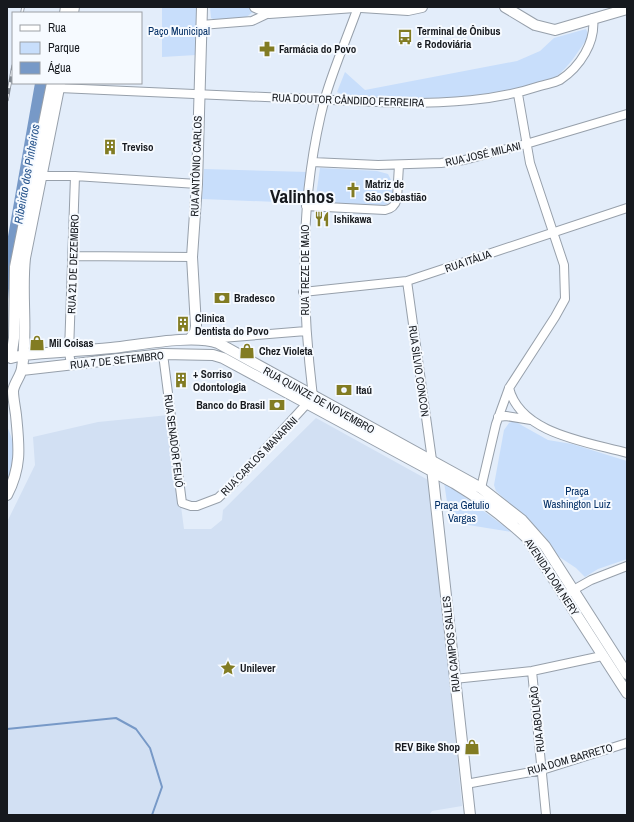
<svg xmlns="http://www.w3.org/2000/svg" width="634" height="822" font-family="'Archivo Narrow',sans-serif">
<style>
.built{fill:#d2e0f3}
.green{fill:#c8defb}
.water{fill:#7799c7}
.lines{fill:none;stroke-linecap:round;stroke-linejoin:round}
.stream{stroke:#7799c7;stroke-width:2}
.minor-casing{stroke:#97a0ab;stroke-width:10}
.major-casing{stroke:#97a0ab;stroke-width:12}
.minor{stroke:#fff;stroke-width:8}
.major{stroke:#fff;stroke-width:10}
.rail-casing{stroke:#838a93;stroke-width:3.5}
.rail{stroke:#f6faff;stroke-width:2;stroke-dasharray:6;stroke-linecap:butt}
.labels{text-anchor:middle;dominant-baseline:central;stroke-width:4;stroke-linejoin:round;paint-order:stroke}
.park-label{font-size:11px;fill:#002d64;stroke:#f6faff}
.poi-label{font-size:11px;font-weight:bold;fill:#16191e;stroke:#f6faff;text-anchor:start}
.street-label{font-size:11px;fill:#16191e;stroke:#f6faff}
.water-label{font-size:12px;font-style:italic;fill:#24528b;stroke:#f6faff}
.town-label{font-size:19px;font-weight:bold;fill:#16191e;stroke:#f6faff}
</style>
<rect width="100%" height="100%" fill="#e3edfa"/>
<path class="built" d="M169,415L184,529H211L222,520L223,510L316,418L430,481L462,806L432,811L429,815H7V522L35,465L33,437L98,422Z"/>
<path class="green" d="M162,7H197L196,55L162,57Z
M210,7H248L253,12L245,18L215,20L211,18Z
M586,29L589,36C578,51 569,68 554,78C540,87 520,89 504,92C450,100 397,99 343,95L337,92L345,72L365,90L517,61L540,51L554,38Z
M320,168L377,171L388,174L396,190L392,201L381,207L315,203Z
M204,169L308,172L302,203L202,199Z
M514,421L548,440L572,444L627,461V559L598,569L585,577L576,568L558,556L543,534L496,491L494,485L504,430L509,423Z
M7,426C13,440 22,465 7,478Z
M444,482L512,532L450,522Z"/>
<path class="water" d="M35,83H49L10,277L7,311L8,350L7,242Z"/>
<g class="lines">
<path class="stream" d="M7,729L116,718L136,729L150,748L162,787L152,815"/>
<defs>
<path id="minor" d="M201,25L252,21L269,13
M59,88L400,103C447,103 495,101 540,86C546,84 554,83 560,80C580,67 596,42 593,18
M312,162L378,165L441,163L464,160L526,144L627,114
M36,176H75L197,184
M306,206L385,210C392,209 395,206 397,199L399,165
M74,256L192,257
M407,281L432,460
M303,292L407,281L627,208
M209,339L306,331
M163,354L182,503L191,506H197L218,498L236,481L313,397C301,297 299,197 325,98C334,67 347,38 358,7
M71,365L69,352L75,176
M509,388C520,434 588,442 627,453
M498,417L506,416L531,420
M481,488L496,424L509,388L555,317L565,299L564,265L530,163L518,94
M568,593L591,580L627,566
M532,671L546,815
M454,679L532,671L602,656
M466,784L542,770L627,743"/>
<path id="major" d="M255,7L269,13L355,7
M361,7L408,10L422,7
M505,7L535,25L555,30L627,9
M65,13L66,7
M73,13L74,7
M190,339L195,332L196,326L192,257L197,184L202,7
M11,358L23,355C52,352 82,351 111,348C141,345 192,334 218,343L481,488L522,520L545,546L627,674
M11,358L14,338L15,267L52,83
M22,370L163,354L213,355L223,358L454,483C481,499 504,517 527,538L627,693
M432,468L470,815
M7,495C22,466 19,446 16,415C15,407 13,398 13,391C14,383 21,376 22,368C28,332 21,295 25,258L60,83"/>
</defs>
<use href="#minor" class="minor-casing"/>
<use href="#major" class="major-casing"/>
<use href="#minor" class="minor"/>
<use href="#major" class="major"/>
<defs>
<path id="rail" d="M22,13L23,7
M7,100L13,66"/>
</defs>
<use href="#rail" class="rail-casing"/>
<use href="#rail" class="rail"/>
</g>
<defs>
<symbol id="bus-bare" viewBox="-9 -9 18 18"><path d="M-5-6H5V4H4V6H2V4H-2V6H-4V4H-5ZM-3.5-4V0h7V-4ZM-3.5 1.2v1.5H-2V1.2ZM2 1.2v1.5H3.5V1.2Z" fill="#827c23" stroke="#f6faff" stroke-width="2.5" paint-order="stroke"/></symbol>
<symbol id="pharmacy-bare" viewBox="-9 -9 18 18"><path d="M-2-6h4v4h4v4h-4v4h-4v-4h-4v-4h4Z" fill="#827c23" stroke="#f6faff" stroke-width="2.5" paint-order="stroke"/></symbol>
<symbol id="building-bare" viewBox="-9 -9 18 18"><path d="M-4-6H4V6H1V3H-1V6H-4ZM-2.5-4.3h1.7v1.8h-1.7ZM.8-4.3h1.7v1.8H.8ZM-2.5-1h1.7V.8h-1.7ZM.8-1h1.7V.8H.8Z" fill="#827c23" stroke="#f6faff" stroke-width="2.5" paint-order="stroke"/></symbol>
<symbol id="church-bare" viewBox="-9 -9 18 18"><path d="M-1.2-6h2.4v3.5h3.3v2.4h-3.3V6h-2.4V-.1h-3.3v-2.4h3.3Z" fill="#827c23" stroke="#f6faff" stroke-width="2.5" paint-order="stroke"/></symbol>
<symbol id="restaurant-bare" viewBox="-9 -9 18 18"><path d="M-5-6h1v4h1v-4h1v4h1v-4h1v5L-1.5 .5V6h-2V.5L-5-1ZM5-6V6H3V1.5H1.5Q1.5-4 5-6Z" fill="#827c23" stroke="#f6faff" stroke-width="2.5" paint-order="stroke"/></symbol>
<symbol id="bank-bare" viewBox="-9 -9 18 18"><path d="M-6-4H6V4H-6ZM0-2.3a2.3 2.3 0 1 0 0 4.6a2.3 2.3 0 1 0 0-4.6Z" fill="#827c23" stroke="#f6faff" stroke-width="2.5" paint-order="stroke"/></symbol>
<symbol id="shop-bare" viewBox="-9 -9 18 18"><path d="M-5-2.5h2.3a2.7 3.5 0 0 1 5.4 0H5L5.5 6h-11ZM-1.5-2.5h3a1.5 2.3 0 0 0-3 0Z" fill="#827c23" stroke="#f6faff" stroke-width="2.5" paint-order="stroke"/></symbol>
<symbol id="sight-bare" viewBox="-9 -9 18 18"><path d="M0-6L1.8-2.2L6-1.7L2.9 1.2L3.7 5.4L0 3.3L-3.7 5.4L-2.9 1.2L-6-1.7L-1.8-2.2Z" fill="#827c23" stroke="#f6faff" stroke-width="2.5" paint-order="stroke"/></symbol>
</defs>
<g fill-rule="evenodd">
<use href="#bus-bare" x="394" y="26" width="22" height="22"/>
<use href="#pharmacy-bare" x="256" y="38" width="22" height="22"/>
<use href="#building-bare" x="99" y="136" width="22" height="22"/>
<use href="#church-bare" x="342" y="179" width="22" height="22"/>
<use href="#restaurant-bare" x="311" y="208" width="22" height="22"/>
<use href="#bank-bare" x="211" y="287" width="22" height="22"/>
<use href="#building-bare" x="172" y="313" width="22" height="22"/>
<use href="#shop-bare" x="26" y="332" width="22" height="22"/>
<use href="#shop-bare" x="236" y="340" width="22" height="22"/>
<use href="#building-bare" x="170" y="369" width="22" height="22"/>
<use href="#bank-bare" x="333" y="379" width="22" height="22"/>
<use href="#bank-bare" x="266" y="394" width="22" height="22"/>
<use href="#sight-bare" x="217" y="657" width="22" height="22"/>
<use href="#shop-bare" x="461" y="736" width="22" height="22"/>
</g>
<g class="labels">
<g class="park-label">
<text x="179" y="31">Paço Municipal</text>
<text x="577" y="491">Praça<tspan x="577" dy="13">Washington Luiz</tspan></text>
<text x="462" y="505">Praça Getulio<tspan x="462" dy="13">Vargas</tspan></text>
</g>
<g class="poi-label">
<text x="417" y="31">Terminal de Ônibus<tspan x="417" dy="13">e Rodoviária</tspan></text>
<text x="279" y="49">Farmácia do Povo</text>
<text x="122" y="147">Treviso</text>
<text x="365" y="184">Matriz de<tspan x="365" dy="13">São Sebastião</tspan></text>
<text x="334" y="219">Ishikawa</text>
<text x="234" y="298">Bradesco</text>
<text x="195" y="318">Clinica<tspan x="195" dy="13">Dentista do Povo</tspan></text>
<text x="49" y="343">Mil Coisas</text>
<text x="259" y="351">Chez Violeta</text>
<text x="193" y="374">+ Sorriso<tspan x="193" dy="13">Odontologia</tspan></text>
<text x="356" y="390">Itaú</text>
<text x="265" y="405" text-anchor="end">Banco do Brasil</text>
<text x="240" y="668">Unilever</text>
<text x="460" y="747" text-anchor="end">REV Bike Shop</text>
</g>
<g class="street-label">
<text transform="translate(348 100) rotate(2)">RUA DOUTOR CÂNDIDO FERREIRA</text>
<text transform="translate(483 154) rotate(-13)">RUA JOSÉ MILANI</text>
<text transform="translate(196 166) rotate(-88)">RUA ANTÔNIO CARLOS</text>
<text transform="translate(468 261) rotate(-19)">RUA ITÁLIA</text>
<text transform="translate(73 264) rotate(-88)">RUA 21 DE DEZEMBRO</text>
<text transform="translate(305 270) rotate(-90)">RUA TREZE DE MAIO</text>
<text transform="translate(117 360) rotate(-6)">RUA 7 DE SETEMBRO</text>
<text transform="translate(419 371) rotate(82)">RUA SÍLVIO CONCON</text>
<text transform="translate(319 400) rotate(29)">RUA QUINZE DE NOVEMBRO</text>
<text transform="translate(174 441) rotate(83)">RUA SENADOR FEIJÓ</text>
<text transform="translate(259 456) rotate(-46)">RUA CARLOS MANARINI</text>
<text transform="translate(552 577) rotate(57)">AVENIDA DOM NERY</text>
<text transform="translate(451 644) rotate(-96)">RUA CAMPOS SALLES</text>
<text transform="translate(537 719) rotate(-96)">RUA ABOLIÇÃO</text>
<text transform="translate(570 759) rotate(-16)">RUA DOM BARRETO</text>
</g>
<g class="water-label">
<text transform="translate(27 174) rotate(-80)">Ribeirão dos Pinheiros</text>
</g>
<g class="town-label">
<text x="302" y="196">Valinhos</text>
</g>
</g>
<rect width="634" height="822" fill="none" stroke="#16191e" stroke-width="16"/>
<rect x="12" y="12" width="130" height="72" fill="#f6faff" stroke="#9ca0a5"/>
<rect x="20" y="25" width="20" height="6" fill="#ffffff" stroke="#9ca0a5"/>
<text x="48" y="32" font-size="12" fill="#16191e">Rua</text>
<rect x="20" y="42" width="20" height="12" fill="#c8defb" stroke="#9ca0a5"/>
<text x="48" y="52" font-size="12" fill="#16191e">Parque</text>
<rect x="20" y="62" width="20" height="12" fill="#7799c7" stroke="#9ca0a5"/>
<text x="48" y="72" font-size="12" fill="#16191e">Água</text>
</svg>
